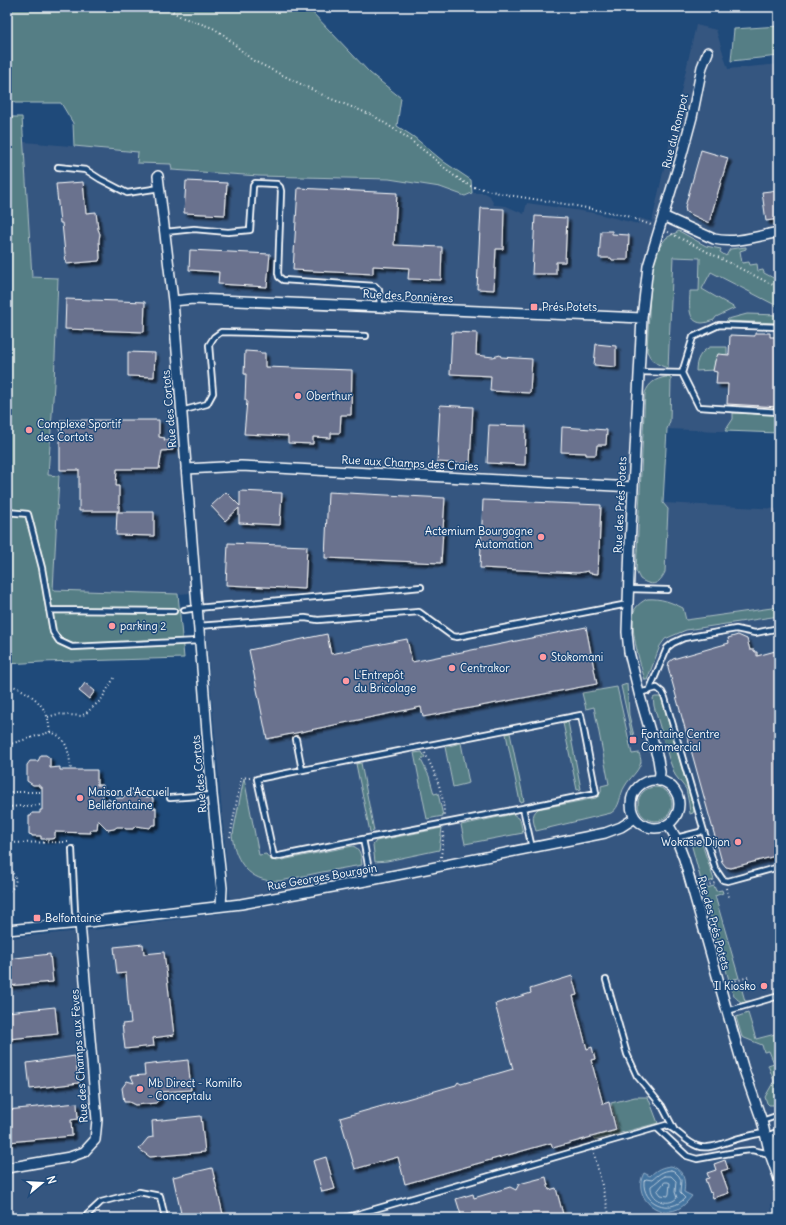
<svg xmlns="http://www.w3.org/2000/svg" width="786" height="1225" font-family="Delius,sans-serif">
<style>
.built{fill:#365680}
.green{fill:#557e85;stroke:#aabec2}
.water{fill:#4575a1;stroke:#8facc7}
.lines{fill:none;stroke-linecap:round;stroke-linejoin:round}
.shore{stroke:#b5c8d9;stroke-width:1}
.building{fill:#6b728e;stroke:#fff;filter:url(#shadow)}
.lane-casing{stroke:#fff;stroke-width:8}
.street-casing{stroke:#fff;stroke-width:12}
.path{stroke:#fff;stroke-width:2;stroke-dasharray:1 3;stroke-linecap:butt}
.lane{stroke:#1f4a7a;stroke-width:4.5}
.street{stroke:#1f4a7a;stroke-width:9}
.poi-dot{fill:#ff9aa2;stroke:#1f4a7a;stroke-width:1.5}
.labels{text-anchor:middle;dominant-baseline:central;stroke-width:3;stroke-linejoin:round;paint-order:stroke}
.street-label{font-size:11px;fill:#fff;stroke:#1f4a7a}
.poi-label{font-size:11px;fill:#fff;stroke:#1f4a7a;text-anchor:start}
</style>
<defs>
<filter id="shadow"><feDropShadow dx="3.5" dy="3.5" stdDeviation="1" flood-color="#0009"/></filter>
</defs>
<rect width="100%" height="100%" fill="#1f4a7a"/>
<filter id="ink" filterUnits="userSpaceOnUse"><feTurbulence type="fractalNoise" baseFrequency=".025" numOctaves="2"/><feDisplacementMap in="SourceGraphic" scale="8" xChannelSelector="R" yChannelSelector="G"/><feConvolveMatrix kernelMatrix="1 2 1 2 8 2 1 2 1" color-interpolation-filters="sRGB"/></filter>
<g filter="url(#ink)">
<path class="built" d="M696,25L716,30L728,69L779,64V433L667,429L663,503L779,509V1201L771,1204L772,1213L771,1218H7V938L102,929L231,912L202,592L178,594L53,590L59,477L48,475L54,384L58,278L31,276L24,142L138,152L137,163L171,164L172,170L259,176L389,179L440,187L465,196L472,193H485L490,196L494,205L506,206L524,214L527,203L594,213L638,224L639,218L652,222Z"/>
<path class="green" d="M7,7H295L311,11L370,73L401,98L397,126L414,137L444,162L471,180L472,193L465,196L440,187L389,179L259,176L172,170L171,164L137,163L138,152L74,146L73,123L61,103H15L7,98Z
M779,26V56L731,61L734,29Z
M7,117H22L32,277L58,278L54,384L48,475L59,476L53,590L178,594L184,658L42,662L7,664Z
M679,231L706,246L721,249L720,252L726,256L730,249L746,247V249L740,251L742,263L749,262L750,265L757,264L758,271L763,270L764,273L779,281V307L711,272L702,289L735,308L716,317L714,320C710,321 706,323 702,323C686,322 690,302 690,291H699L700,258L673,257L668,368C657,365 651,361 647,351L651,274L658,249L666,238Z
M747,314L779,315V323L726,321L728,319Z
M710,347H727V355H718L715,361L714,370L696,371C696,360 700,352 710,347Z
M666,377L671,378V379L670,421L667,429L663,503L668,509L665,572C659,585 652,587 640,579L636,571L645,393C649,383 655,379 666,377Z
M733,413L779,415V433L725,431L733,419Z
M647,599C661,598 671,602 683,608L686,620L779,607V616L686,630L665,639L660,646L647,680H645C640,664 628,623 635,609C638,604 643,601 647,599Z
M627,684L629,715L634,736H632L621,686Z
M617,687L632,754L639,753C640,757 641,759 641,762C638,773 630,777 625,786C619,795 621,807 611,813L536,831C534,823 530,815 538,809L596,798C600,795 602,792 601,786L609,784L594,707L586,709L582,693Z
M655,697H660L662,700L694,810L693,813L690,814L689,804L686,789L675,775L669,759L654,706L653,698Z
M568,722L581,789L577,790L563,723Z
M510,733L524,801L520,802L506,734Z
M461,743L469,783L453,787L445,747Z
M422,752L425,757L421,760L429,776L434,794L438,793L443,816L427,819L414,753Z
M361,763L374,831L370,832L356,764Z
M244,778L259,855L266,854L271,860L277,861L353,846C361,849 361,857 362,865C344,868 326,871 308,875C297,877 282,882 272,881C246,879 234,857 232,834H233Z
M638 804a17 17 0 1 1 34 0a17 17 0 1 1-34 0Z
M513,814L520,819L523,833L465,844L461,825Z
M442,828L439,850L387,861L375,862L373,845L376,841Z
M695,842H699L702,844L714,880L702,884L691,843Z
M714,886L716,891L722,890L723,893L715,896L739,978L729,980L703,889Z
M740,983L745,1001H752L744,1003C735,1000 733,994 730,986Z
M748,1013L756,1039L779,1033V1054L778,1058L779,1059L776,1089L779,1090V1105H769L767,1103L765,1097L774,1081L768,1065L774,1063L769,1051L764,1052L762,1045L742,1037L736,1017Z
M635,1097H648L658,1123L595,1140L593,1138L618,1130L611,1103Z"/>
<path class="water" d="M671,1166C684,1170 686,1181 684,1192L692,1196C688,1201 684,1206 678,1209C655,1219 632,1194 644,1173L650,1176C657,1169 662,1167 671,1166Z"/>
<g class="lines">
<path class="shore" d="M671,1170L674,1171L679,1176L681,1180L680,1193L685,1198C670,1215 642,1204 644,1181L646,1179L652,1180C659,1174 662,1171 671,1170Z
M665,1176H671L676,1181L675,1192L677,1198C667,1208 650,1199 651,1186C656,1183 660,1178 665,1176Z
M665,1182H668L670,1183L669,1194L668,1196L661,1195L658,1191Z"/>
</g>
<path class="building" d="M701,150L728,158L709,223L686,212L685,207Z
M186,181L227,183L225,215L184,213Z
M83,182L86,213L96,212L98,229L100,234L99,240L100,258L99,261L66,264L62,223H60L56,184Z
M298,188L397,193L394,245L442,247L441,280L408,279L409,268L373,266V274L293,270Z
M779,190V219L766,221L762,192Z
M481,208L504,209L503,249H496L494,290L477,289Z
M535,216L567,218L565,262H556V274H532Z
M601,231H612V234L629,235L628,260H612L611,258H599Z
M190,250L270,254L267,287L218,284L219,272L189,270Z
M66,299L145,302L144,332L65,329Z
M452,332L477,333L476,355L493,357L500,355L501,357L532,359L530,393L490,391L491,376L450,374Z
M755,333H770V337H779V407L727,404L728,384H716L717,372L713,371L715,361L718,354L729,355L730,335L755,336Z
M596,344L616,346V367L594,365Z
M245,351L260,352V353H265V367L352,370L351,415H341L340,433H331V438L313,437V444L288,443V436L244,434L247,401L245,400L246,374H244Z
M128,352L155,353L154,377L128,376Z
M440,405L473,407L470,464L437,462Z
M60,420H159V437L165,438L164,440H173V450L162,451L159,469H117L116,486H119V511H79V470H60Z
M489,425L526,426L525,465L487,463Z
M562,427L607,430L606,445H597L596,455H586V453L561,452Z
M240,491L282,493L280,525L239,523V508L225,521L211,506L226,492L240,506Z
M328,492L445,498L441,563L325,558Z
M483,500L601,505L598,574L589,573L588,571L578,573L480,568Z
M117,512H154V536L116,535Z
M228,543L307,546L305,589L226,585Z
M586,627L597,684L423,717L421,707L267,739L249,650L327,634L331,654L407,639L412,662Z
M738,635L747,639L750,650H754L755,652H757V656L779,650V855L731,868L726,867L722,862L668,667L669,662L673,659L729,643L728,638Z
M85,683L95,691L89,699L79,691Z
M41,755H46L50,758V768L60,767V770H97V785H103V800L109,799L110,801L117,798H123L126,794H131L133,792H139L143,795V797H152V798H153V808H156V825H152L150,828L135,826L133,829H126L123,827H117L114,829L108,830L98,820L97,830H90L91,833L55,832V838L51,839H41V836H32V835L29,834V816H31L32,813H40V810H42V787H39V785H33L27,781V765L30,761H38Z
M143,944L144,954L164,952L174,1035L153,1038L154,1046L125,1049L122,1024L131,1023L128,999L126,973L117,974L114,947Z
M50,954L53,982L7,986V959Z
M572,976L577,995L573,996L587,1049L592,1047L595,1059L591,1060L603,1104L609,1102L616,1130L553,1148L551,1143L405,1184L398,1157L355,1169L340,1118L456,1085L458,1082L461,1084L513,1069L495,1004L531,993L530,989Z
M55,1007L58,1034L9,1039L7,1012Z
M75,1056L79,1083L30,1089L27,1063Z
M188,1060L191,1090L160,1092V1099L156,1103L135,1105L129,1102H124L122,1088L127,1081L134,1083L131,1076L145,1075L144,1065Z
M77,1103L78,1119L71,1120L72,1136L9,1142L7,1129V1110Z
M201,1116L205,1152L150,1157L139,1149L148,1138L153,1137L152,1121Z
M326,1157L335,1189L322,1192L313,1161Z
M725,1160L728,1169L721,1171L729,1193L713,1198L711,1192L710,1193L705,1179L709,1178L707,1173L716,1170L714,1164Z
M212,1168L224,1218H182L173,1177Z
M546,1177L549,1190L556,1188L564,1218H462L456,1199L473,1194L474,1198L510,1187L516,1190L519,1184Z"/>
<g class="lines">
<defs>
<path id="lane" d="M58,167L86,170L100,179L127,193L160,188
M165,232L194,229L228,232L250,230L253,186L255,183L277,184L280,187L281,191L278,273L279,277L283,280L375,286L379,290L380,307
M779,327L719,325L693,337L682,373L699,407L779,412
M639,372L682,373
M181,411L207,404L213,393L209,345L214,337L221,332L366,336
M7,512L28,514L42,568L53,632L59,641L72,647L200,641
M628,589L668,590
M49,610L174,611
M184,610L197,608L421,587
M198,626L305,618L318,620L419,612L452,636L457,637L628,604
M649,691L667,648L673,643L684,638L736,629L755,633L779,628
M639,693L657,688L662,692L665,698L703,828L700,832L676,838
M296,739L302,770
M170,798L212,795
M703,828L715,868L723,880L728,881L779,867
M363,839L523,808
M72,849L75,912L80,923
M371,880L363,839L274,857L257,779L581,715L596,793L523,808L532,848
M606,980L627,1054L637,1076L662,1106L674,1129
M727,1011L779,996
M762,1121L779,1115
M657,1128L687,1156L697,1159L741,1151L752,1150L770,1154
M769,1135L779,1131
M86,1218L87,1215L101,1202L139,1192L160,1196L165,1218
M344,1218L666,1125C678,1130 684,1141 697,1146C708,1151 728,1141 740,1138C748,1136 756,1134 764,1133"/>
<path id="street" d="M158,176L173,301L212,795L222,888L221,906
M663,216L714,239C735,244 758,236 779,232
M173,301L193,299L642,318
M186,469L241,466L633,487
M631 804a24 24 0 1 1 48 0a24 24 0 1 1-48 0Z
M659,781L660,772L658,759L639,693L629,652L627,632L630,545L642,318L648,266L682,154L692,117L702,67L708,52
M668,824L676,838L684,859L727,1011L743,1067L762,1121L770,1154L779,1179
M7,930L80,923L241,904L371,880L605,833L621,827L635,818
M770,1137L779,1156
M7,1168L70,1157L84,1152L95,1140L97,1120L80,923"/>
</defs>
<use href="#lane" class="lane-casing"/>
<use href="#street" class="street-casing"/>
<path class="path" d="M166,7L181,17L213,28L224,35L252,60L329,98L372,115L405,136L431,156L453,175L470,186L508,195L571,205L624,215L651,225
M668,232L779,288
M7,684C24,689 41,700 47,716C49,721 49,727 50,732L7,745
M48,717L58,714L81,716L85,714L101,700L114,678
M50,732C68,737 69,754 71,770
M425,753C435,773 444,793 444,815
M7,792H42
M7,807L42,805
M230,837L241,778L250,777
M7,843L69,842
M441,857L444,830
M7,863L16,879L14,887L7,892
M702,887L715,883
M726,888L729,897
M728,983L749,977
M594,1153L610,1218
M773,1186L779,1204"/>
<use href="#lane" class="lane"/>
<use href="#street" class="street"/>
</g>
</g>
<g class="poi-dot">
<rect x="530" y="303" width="8" height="8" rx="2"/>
<circle cx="298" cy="396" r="4"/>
<circle cx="29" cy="430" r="4"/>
<circle cx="541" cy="537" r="4"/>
<circle cx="112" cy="626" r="4"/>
<circle cx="543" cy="657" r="4"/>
<circle cx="452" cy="668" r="4"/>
<circle cx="346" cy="681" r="4"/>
<rect x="629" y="736" width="8" height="8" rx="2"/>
<circle cx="80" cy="798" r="4"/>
<circle cx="738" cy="842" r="4"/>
<rect x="33" y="914" width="8" height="8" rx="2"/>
<circle cx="764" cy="986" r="4"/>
<circle cx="140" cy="1089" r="4"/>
</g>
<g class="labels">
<g class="street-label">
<text transform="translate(675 131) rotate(-76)">Rue du Rompot</text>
<text transform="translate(408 296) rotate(3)">Rue des Ponnières</text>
<text transform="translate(169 409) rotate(-95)">Rue des Cortots</text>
<text transform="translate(410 463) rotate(3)">Rue aux Champs des Craies</text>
<text transform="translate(620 505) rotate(-87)">Rue des Prés Potets</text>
<text transform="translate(199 774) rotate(-95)">Rue des Cortots</text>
<text transform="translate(322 877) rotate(-10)">Rue Georges Bourgoin</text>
<text transform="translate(714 923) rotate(75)">Rue des Prés Potets</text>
<text transform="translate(79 1056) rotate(-94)">Rue des Champs aux Fèves</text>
</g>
<g class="poi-label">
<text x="542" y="307">Prés Potets</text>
<text x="306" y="396">Oberthur</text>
<text x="37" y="424">Complexe Sportif<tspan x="37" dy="13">des Cortots</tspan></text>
<text x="533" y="531" text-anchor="end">Actemium Bourgogne<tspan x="533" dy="13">Automation</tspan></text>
<text x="120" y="626">parking 2</text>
<text x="551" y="657">Stokomani</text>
<text x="460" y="668">Centrakor</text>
<text x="354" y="675">L'Entrepôt<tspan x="354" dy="13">du Bricolage</tspan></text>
<text x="641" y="734">Fontaine Centre<tspan x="641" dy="13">Commercial</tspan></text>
<text x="88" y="792">Maison d'Accueil<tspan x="88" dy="13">Bellefontaine</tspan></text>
<text x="730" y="842" text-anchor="end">Wokasie Dijon</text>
<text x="45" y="918">Belfontaine</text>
<text x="756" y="986" text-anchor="end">Il Kiosko</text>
<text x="148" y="1083">Mb Direct - Komilfo<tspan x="148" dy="13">- Conceptalu</tspan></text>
</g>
</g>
<rect width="786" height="1225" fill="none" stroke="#1f4a7a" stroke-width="24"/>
<rect x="12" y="12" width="762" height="1201" fill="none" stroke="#fff" stroke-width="1.5" filter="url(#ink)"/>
<g transform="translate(42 1183) rotate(72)" stroke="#1f4a7a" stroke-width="3" paint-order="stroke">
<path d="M0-3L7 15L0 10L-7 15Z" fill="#ffffff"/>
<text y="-6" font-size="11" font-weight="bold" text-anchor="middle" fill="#ffffff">N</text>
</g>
</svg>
